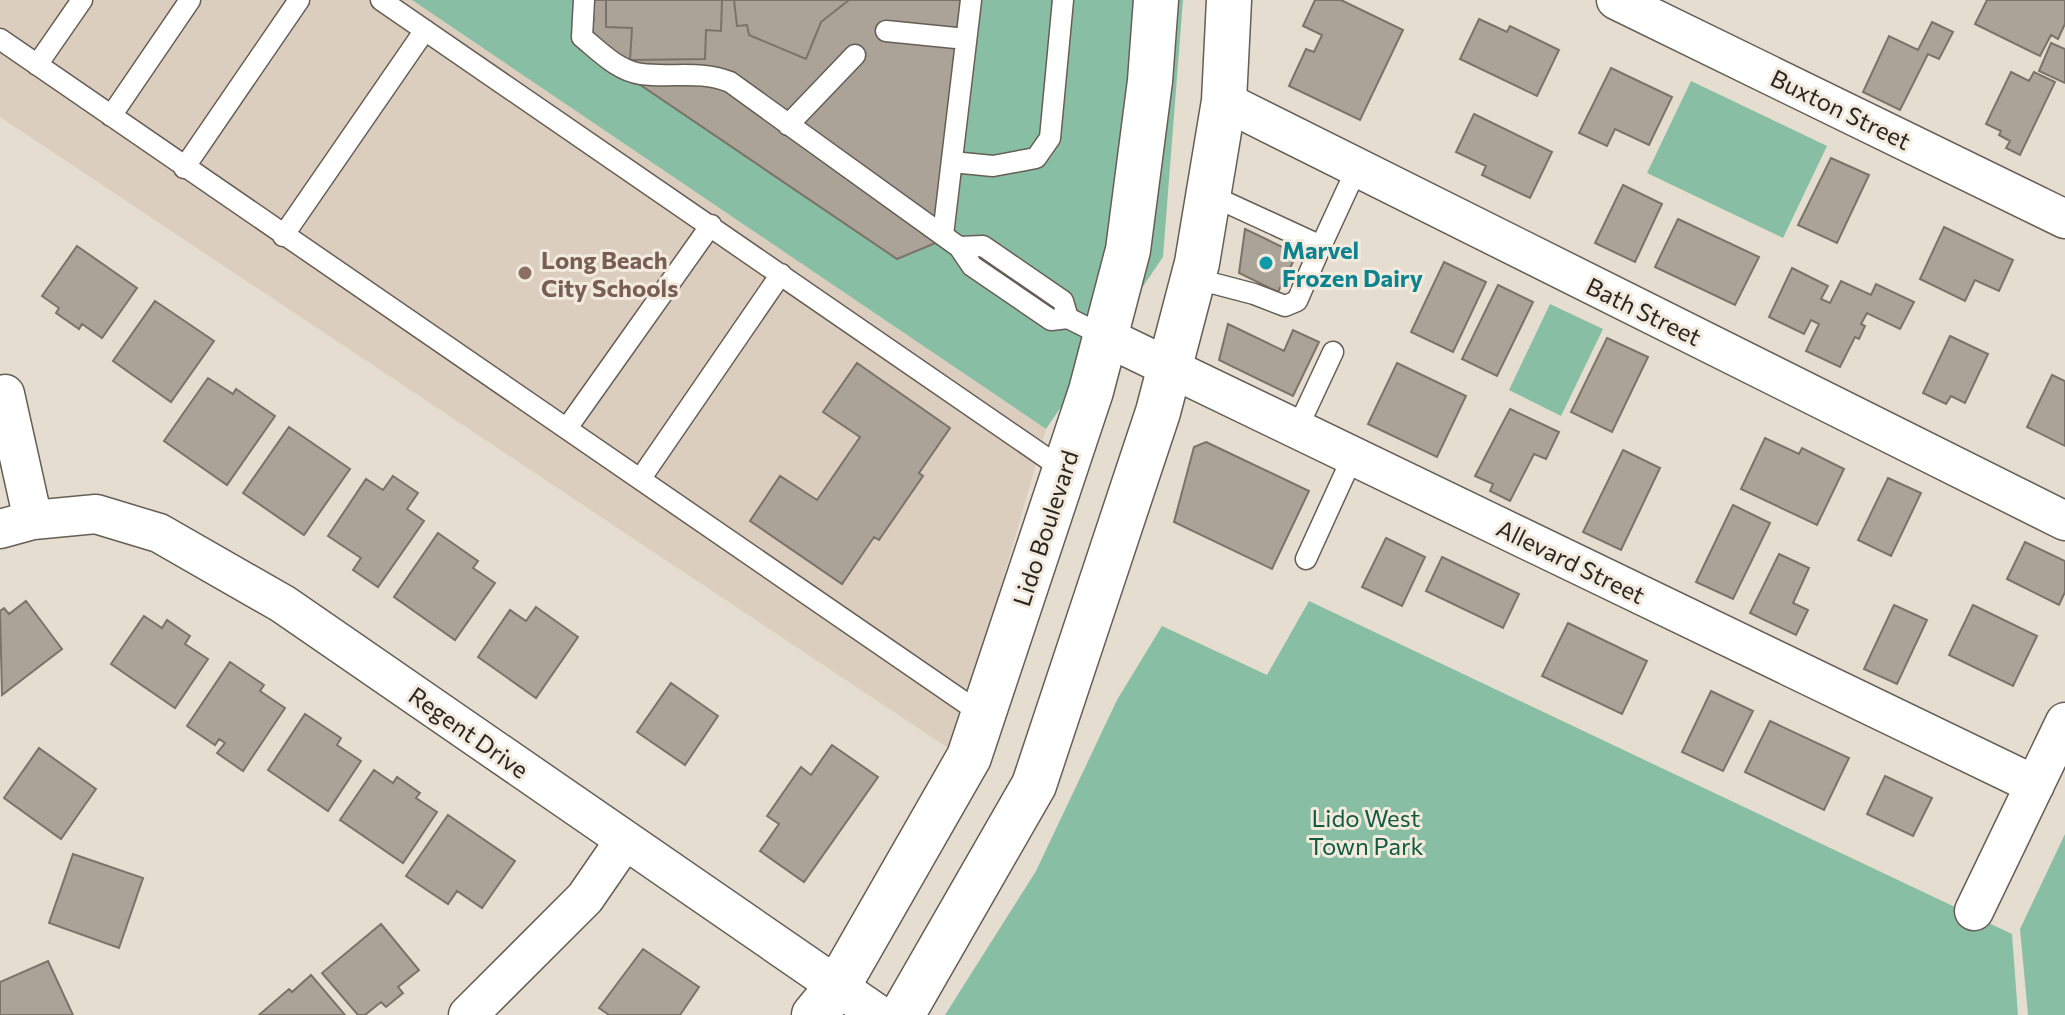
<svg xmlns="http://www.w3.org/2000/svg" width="2065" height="1015" font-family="Commissioner,sans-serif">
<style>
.built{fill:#dccebe}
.green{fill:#88bea4}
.building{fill:#aba298;stroke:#7b7369;stroke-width:2}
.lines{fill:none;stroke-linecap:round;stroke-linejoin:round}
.lane-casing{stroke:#665e54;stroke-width:23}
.street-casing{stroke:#665e54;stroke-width:41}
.highway-casing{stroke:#665e54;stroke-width:47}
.lane{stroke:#fff;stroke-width:20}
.street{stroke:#fff;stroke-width:38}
.highway{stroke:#fff;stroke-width:44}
.culture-dot{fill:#0f9aa8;stroke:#f3eade;stroke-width:3}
.education-dot{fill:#8d6e63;stroke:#f3eade;stroke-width:3}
.labels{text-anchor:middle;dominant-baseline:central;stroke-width:6;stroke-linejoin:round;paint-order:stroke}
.street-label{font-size:24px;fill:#2a2722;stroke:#f3eade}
.culture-label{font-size:24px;font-weight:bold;fill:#0d838f;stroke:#f3eade;text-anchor:start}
.education-label{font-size:24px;font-weight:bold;fill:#785e54;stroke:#f3eade;text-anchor:start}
.park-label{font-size:24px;fill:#105b40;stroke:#f3eade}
</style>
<rect width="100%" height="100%" fill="#e6ddd1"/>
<path class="built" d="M0,0H412L1046,429L954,752L0,117Z"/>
<path class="green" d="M412,0H1183L1163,257L1046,429Z
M1691,81L1827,146L1783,238L1647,173Z
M1550,304L1603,329L1561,416L1509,390Z
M1309,601L2012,934L2018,1015H945L1036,871L1117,700L1162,626L1267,675Z
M2065,834V1015H2028L2020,929Z"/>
<path class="building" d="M584,0H967L938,242L897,259L580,44Z
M606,0H722L721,31L706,30L705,59L630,60L632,28L606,27Z
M734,0H849L821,22L806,59L749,35L747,25L737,26Z
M1315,0H1341L1403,30L1360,120L1289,86L1306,49L1314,52L1322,35L1303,26Z
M1987,0H2065V24L2058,39L2051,35L2040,56L1975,24Z
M1479,19L1507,32L1510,26L1559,50L1537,96L1460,59Z
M1932,22L1953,32L1939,59L1928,54L1900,110L1863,92L1889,36L1918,50Z
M2051,43L2065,49V83L2039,71Z
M1611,68L1672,97L1649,145L1615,129L1607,146L1579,133Z
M2011,72L2029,81L2034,72L2055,82L2020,155L2006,148L2010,141L1999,135L2001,131L1986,124Z
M1474,114L1552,152L1530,198L1482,175L1486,166L1456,152Z
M1831,158L1869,175L1837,243L1798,225Z
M1623,185L1662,204L1635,262L1595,243Z
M1678,219L1759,257L1735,305L1655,267Z
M1944,227L2013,260L1999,291L1975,280L1965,301L1920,279Z
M1245,229L1297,254L1278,292L1239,273Z
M77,246L137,288L102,338L82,324L79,329L56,313L59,308L42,296Z
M1444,262L1486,282L1453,352L1411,332Z
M1792,268L1828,286L1821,299L1830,303L1841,281L1871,295L1876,284L1914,302L1900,329L1867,313L1861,324L1865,326L1859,339L1855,337L1840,367L1806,351L1819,324L1811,320L1804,334L1769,317Z
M1498,285L1533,302L1497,376L1462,359Z
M155,301L214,341L171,402L113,361Z
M1228,324L1284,351L1293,330L1319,342L1293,396L1219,360Z
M1950,336L1988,354L1965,403L1951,396L1946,404L1923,393Z
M1607,338L1648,357L1612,432L1571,412Z
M857,363L950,428L919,473L923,476L879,540L874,537L842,584L750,521L780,476L817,500L860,437L823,412Z
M1397,363L1466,396L1437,457L1368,424Z
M2052,375L2065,381V446L2027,427Z
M208,378L233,394L236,389L275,416L227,485L164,441Z
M1510,409L1559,432L1546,459L1534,454L1510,501L1490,491L1493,484L1475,476Z
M289,427L350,469L304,535L243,493Z
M1765,438L1799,454L1802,448L1844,469L1817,525L1741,489Z
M1206,442L1309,491L1272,569L1174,522L1194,447Z
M1623,450L1660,468L1621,550L1583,532Z
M393,476L418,493L407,509L424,521L378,587L353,570L361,558L328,536L366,479L383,490Z
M1888,478L1921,493L1891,556L1858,540Z
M1733,505L1770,523L1733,599L1696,582Z
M438,533L478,561L473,568L495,583L455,640L394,597Z
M1386,538L1425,557L1402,606L1362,587Z
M2025,542L2065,561V592L2059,605L2007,579Z
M1779,554L1809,568L1793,603L1808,610L1796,635L1750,613Z
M1442,557L1519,594L1503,628L1426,591Z
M26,601L62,649L2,695L0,611L4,608L9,614Z
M1894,605L1927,620L1897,684L1864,669Z
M1973,605L2037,636L2013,686L1949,655Z
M536,607L578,637L536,698L478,657L510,610L526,621Z
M144,616L162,628L167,620L190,636L185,644L208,659L175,708L111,664Z
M1568,623L1647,661L1622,714L1542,676Z
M230,662L264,685L260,691L285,708L243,771L217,753L225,743L219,739L215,745L187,726Z
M671,683L718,716L685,765L637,732Z
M1711,691L1753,711L1723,771L1682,752Z
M305,714L341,738L337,745L361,761L328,811L268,770Z
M1770,721L1849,758L1824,810L1745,772Z
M832,745L878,777L804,882L760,851L779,824L767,816L801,767L811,775Z
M39,748L96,789L61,839L4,798Z
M374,770L393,783L397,777L420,793L416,798L437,812L403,863L340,820Z
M1885,776L1932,798L1913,836L1867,814Z
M448,815L515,861L482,908L457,891L448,904L406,876Z
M73,854L143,878L119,948L49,923Z
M381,924L419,970L398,987L403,993L386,1007L381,1002L365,1015H358L322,973Z
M643,949L699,987L680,1015H609L599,1008Z
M48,961L73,1015H0V982Z
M311,975L345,1015H259L289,989L292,992Z"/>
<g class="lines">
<defs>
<path id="lane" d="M381,0L1064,470
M584,0L582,37C599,51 618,71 641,74C672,78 700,70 730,82L959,247
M886,31L966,39
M0,39L983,715
M37,65L82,0
M111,116L190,0
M788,125L855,55
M952,162L993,166L1036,158L1050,138L1063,0
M184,168L299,0
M943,235L971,0
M283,236L425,30
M1321,246L1357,168
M1193,278L1254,294L1285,306L1297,301L1321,246L1208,194
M1068,318L1063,301L983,246L959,247L972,266L1051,320L1068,318L1106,337
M567,428L711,225
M1297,429L1333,352
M641,478L781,274
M1306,559L1353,456"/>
<path id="street" d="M1616,0L2065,219
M1224,101L2065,521
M1106,337L2035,785
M5,394L33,520
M0,529L33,520L96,514L159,533L283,604L879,1015
M1974,911L2065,722
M468,1015L585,898L625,840"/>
<path id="highway" d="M814,1015L838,986L969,757L1091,391L1128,250L1150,81L1156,0
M902,1015L1034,785L1158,412L1197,263L1224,101L1229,0"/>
</defs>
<use href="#lane" class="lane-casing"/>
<use href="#street" class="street-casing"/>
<use href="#highway" class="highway-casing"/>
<use href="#lane" class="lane"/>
<use href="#street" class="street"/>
<use href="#highway" class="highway"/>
</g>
<circle class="culture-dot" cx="1266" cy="263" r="8"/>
<circle class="education-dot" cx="525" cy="273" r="8"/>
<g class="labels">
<g class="street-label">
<text transform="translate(1841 109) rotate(26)">Buxton Street</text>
<text transform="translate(1644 311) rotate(26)">Bath Street</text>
<text transform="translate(1045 528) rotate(-72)">Lido Boulevard</text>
<text transform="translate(1571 561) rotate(26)">Allevard Street</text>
<text transform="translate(469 732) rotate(35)">Regent Drive</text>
</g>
<g class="culture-label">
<text x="1282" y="249">Marvel<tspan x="1282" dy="28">Frozen Dairy</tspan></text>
</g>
<g class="education-label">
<text x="541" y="259">Long Beach<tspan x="541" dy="28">City Schools</tspan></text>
</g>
<g class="park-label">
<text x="1366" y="817">Lido West<tspan x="1366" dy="28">Town Park</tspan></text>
</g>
</g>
</svg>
